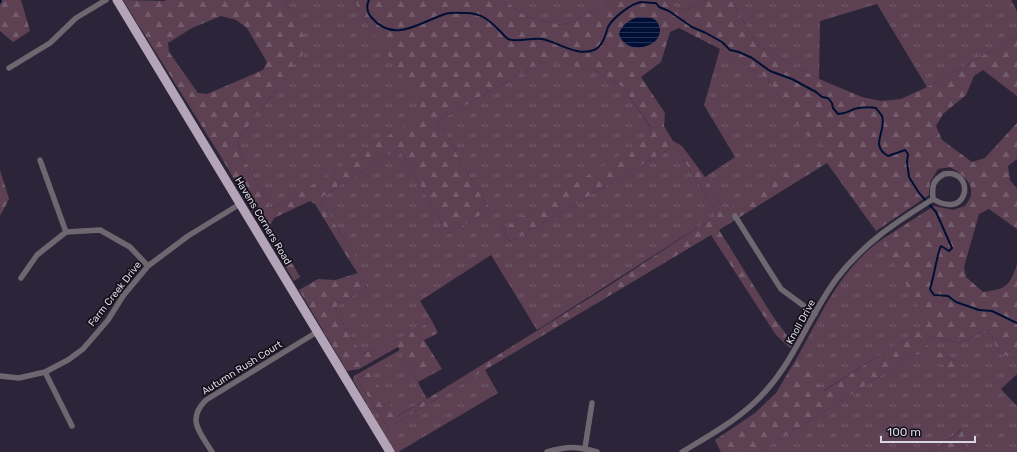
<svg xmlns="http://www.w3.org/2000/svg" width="1017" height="452" font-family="Rubik,sans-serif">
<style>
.grass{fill:url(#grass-tufts)}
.forest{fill:url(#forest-firs);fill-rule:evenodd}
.water{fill:url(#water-rules)}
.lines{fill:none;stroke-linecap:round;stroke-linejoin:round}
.stream{stroke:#000f35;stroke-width:2}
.minor{stroke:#6f6770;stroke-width:5.5}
.primary{stroke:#b4a4b8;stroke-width:9}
.labels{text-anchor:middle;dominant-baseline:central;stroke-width:3.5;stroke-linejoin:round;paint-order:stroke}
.street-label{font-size:10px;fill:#dad6e4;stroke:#131019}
</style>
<defs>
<pattern id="grass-tufts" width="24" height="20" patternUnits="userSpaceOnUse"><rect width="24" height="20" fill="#5d4153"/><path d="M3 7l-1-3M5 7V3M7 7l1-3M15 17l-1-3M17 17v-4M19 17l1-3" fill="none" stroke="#745c6c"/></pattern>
<pattern id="forest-firs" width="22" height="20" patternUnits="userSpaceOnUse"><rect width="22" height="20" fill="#5d4153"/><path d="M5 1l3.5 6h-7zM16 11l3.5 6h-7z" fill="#745c6c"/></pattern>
<pattern id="water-rules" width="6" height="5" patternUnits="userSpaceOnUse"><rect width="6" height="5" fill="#000f35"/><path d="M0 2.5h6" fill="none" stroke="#253152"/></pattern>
</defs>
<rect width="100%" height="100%" fill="#2c253a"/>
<path class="grass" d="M287,0H355L360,13L422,104L417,118L283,204L270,208L239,151L238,139L277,89L308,45L286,3Z
M502,0H613L574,21L562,25L527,17Z
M665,0H707L684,11L666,3Z
M731,0H1011L1017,11V36L927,87L877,4L820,21L819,79L757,45Z
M720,49L769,80L803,131L826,147L730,209L723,208L705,177L735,157L704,105Z
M556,62L594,70L623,87L650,127L651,137L502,229L510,242L669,149H677L716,212L714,217L537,330L491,255L420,301L432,321L393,342L361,354L334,308L367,287L349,260L355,256L321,202L323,196L399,148L448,234L489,210L438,121L537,64Z
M881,240L929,324L823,391L798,356C822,313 839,271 881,240Z
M981,332L992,335L998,353L1017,359V374L1001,389L1017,406V452H967L961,430L933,452H760V450L790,433L912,356L920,354L957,362L925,345L928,339L937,337L960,343Z
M400,350L427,399L397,416L369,372L357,379L388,428L485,370L498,393L398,452H394L353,380L354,376Z"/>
<path class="forest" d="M0,0H21L30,31L13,42L0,31Z
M123,0L164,1L166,0H287L286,3L309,45L277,89L238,139L239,151L270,208L283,204L417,117L421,104L360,13L355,0H502L527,17L562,25L574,21L613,0H665L666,3L684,11L707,0H731L757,45L819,79L862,97L881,101L901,99L927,87L1017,36V96L983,70L974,76L966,95L943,114L936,126L942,140L972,162L985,158L1017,123V159L1008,166L1010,180L1017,189V229L989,209L979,214L964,267L966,277L983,292C1007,289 1009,286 1017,265V359L998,353L992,335L981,332L960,343L937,337L928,339L926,345L957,362L954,370L920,354L912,356L790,433L760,450V452H721L715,440L755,413L776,393L798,356L824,391L928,324L881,240L934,206L953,210L965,206C967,203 971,198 971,194C973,181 960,173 950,167L938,169L930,182L929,195L876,231L827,163L719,230L772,315L794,345L790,348L776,335L711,235L388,428L357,379L369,372L398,416L427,399L604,289L714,217L716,212L677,149H669L510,242L502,229L651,136L650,126L623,87L594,70L556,63L537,64L438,121L489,210L448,234L399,148L323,196L321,202L355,256L349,260L315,204L310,201L274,218L270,225L300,277L294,281L221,157ZM221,16L236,20L247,28L267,62L263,70L207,94L198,93L169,52L168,43L192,28ZM679,28L720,49L769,80L803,132L825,147L730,208H723L705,177L682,146L673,141L664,126L665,113L641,77L661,62L670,32Z
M0,170L9,199L0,216Z
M358,273L367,287L334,308L361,354L393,342L432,321L438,333L424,340L442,369L418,382L398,347L359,369L347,371L299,290L318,279L335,280Z
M962,429L967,452H933L962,430Z"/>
<path class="water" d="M639,17C650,17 658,17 660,30C660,33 659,36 657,39C647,51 624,51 619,34C621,25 630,19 639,17Z"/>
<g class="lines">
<path class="stream" d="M369,0C366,5 367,13 371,17C394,44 418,23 445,14C451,12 460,13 466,13C481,13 489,20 499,30C502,33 505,37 508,39C518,43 531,37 542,39C558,42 577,57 594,50C603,46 605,36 608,27C613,18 630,4 641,2C645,2 651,3 656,3L659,7L669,11L692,27L706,33L722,42L730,50L739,52L752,58L770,71L792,79L816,92L822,97L828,98L832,103L833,108L838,114C846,114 847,112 854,109C861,107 869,107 876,108C878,111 881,114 882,116C887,131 869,145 888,156L905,150L908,154L907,162L909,177L919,193L936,212L952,248L949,251L941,246C938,250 933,281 930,289L934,295L948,296L956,302L979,310L992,311L1017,323
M0,3L1,0"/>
<path class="minor" d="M9,68L50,43L76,18L106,0
M40,160L66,232
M944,174C946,174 950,173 953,174C974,179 966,219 933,199C932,186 932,181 944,174Z
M735,216L767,267L781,289L815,314
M21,278L37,255L66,232L100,230L130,247L148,266
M45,372L72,426
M0,376L19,378L45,372L68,360L83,349L108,320L123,296L148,266L188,236L240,204
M585,448L592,403
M212,452C200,432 186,420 206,400L317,332
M547,452C567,446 577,446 597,452
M682,452C707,437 734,422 755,402C793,367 807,318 837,278C865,242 895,223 933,199"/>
<path class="primary" d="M117,0L390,452"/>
</g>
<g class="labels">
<g class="street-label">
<text transform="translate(263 221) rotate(59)">Havens Corners Road</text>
<text transform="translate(115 294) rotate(-52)">Farm Creek Drive</text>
<text transform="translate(801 322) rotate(-61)">Knoll Drive</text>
<text transform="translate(242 368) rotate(-32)">Autumn Rush Court</text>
</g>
</g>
<path d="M881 436v6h94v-6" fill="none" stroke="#dad6e4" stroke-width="2"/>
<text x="887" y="436" font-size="12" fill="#dad6e4" stroke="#131019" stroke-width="3" paint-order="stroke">100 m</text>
</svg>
